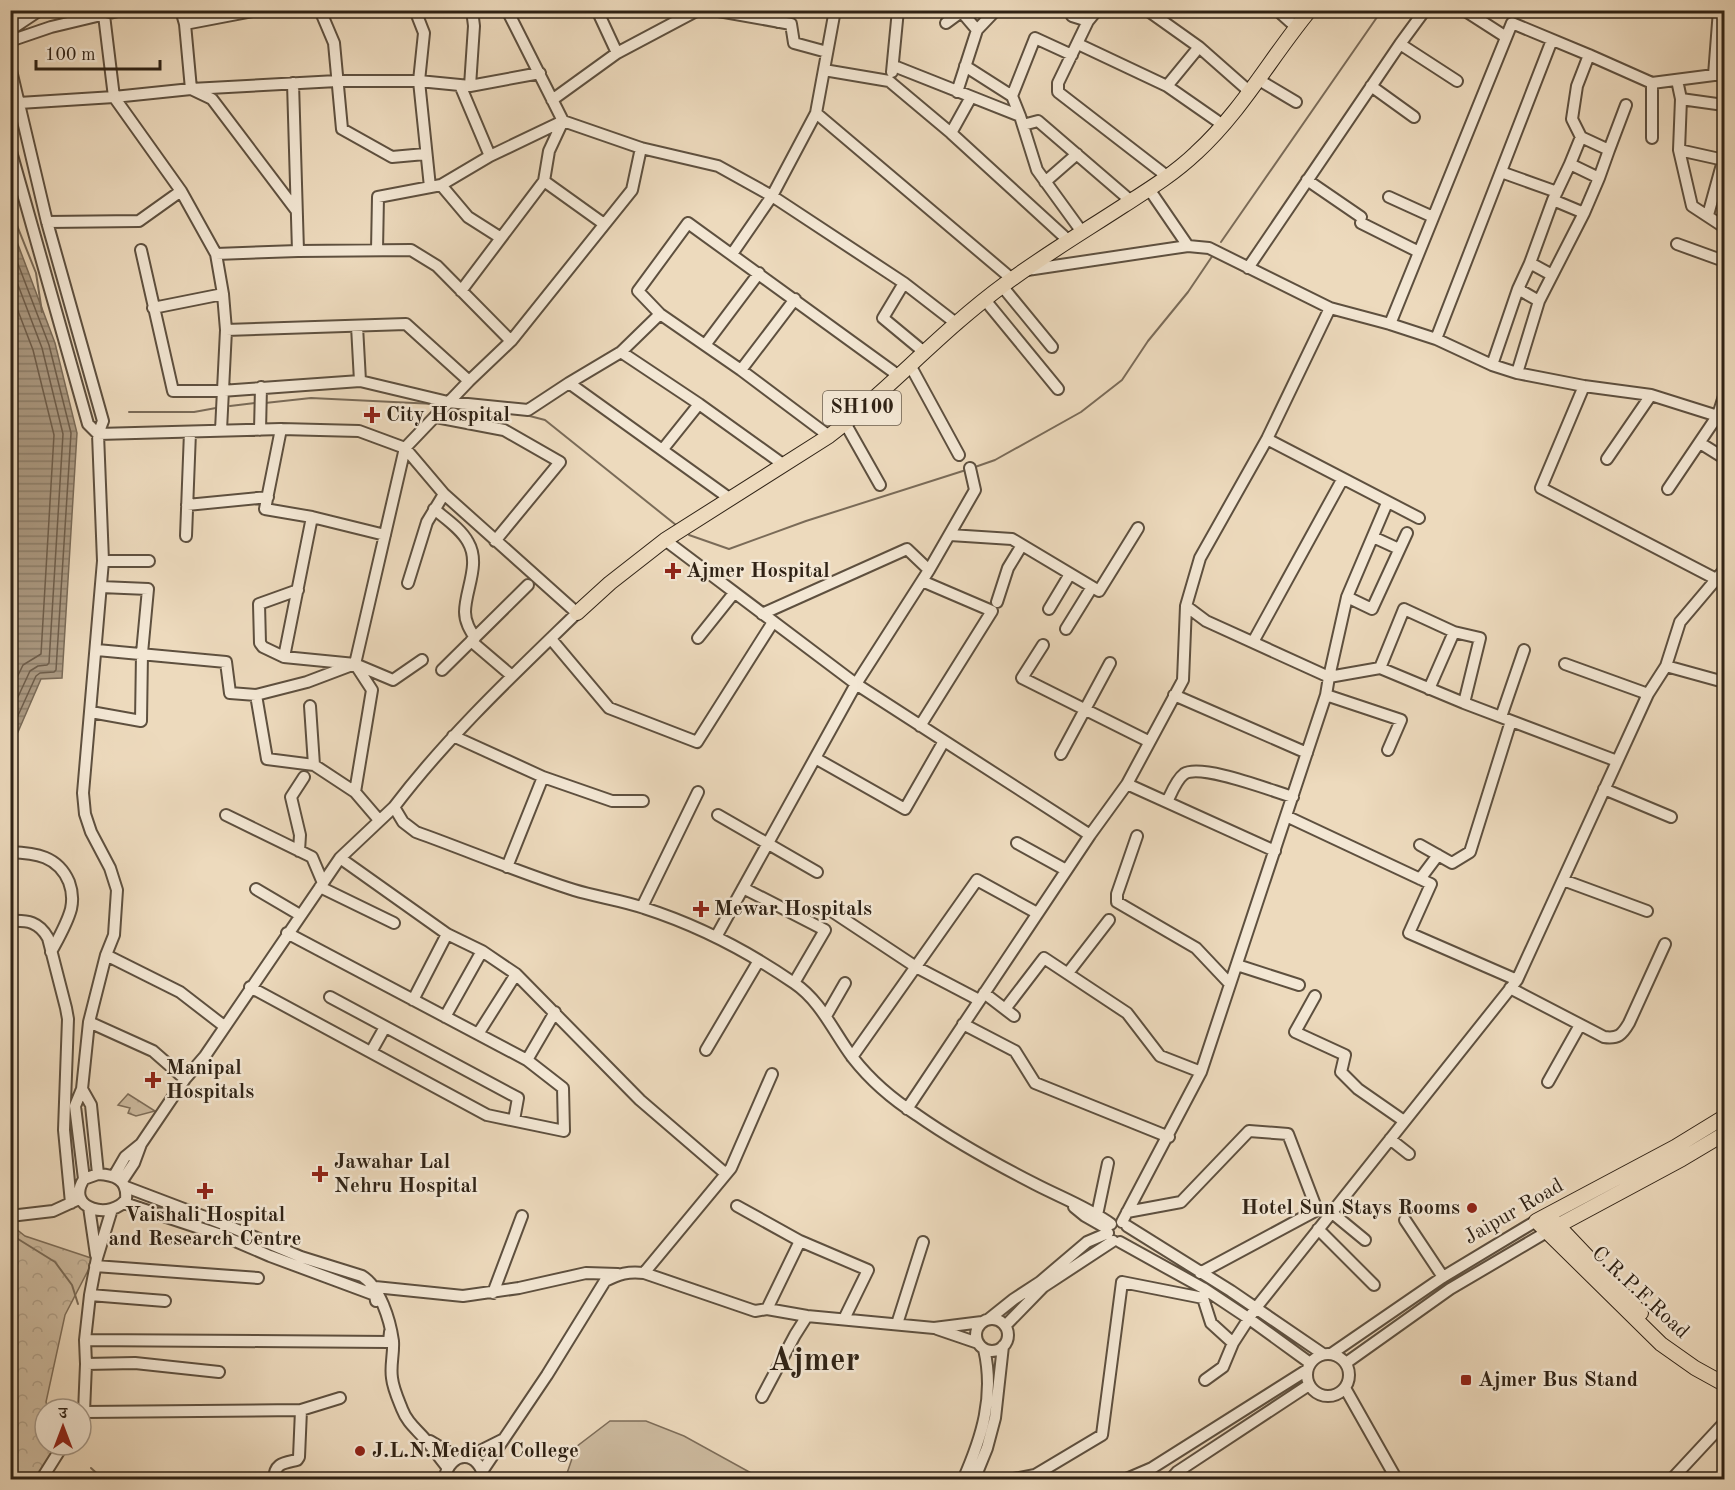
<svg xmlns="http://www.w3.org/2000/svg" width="1735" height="1490" font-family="'Old Standard TT','Noto Serif Devanagari',serif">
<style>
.forest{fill:url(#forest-crowns);stroke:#7e6e5a;stroke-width:1.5}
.pitch{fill:#cdbba0;stroke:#7e6e5a;stroke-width:1.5}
.water{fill:url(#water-rules);stroke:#7a6b58;stroke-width:1.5}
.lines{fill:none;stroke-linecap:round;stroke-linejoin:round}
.shore{stroke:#6e5e4c;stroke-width:1.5}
.stream{stroke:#7a6b58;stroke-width:2}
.minor-casing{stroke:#5e503f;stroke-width:14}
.major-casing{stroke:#2f2215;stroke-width:16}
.minor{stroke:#f3e7d4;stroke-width:10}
.major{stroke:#eddabd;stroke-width:14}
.poi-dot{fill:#8f2418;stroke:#f3e7d4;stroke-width:2}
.labels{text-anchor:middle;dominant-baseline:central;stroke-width:5;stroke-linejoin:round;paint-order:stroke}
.shield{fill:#f3e7d4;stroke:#6a5d4e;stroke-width:1.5}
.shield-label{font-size:20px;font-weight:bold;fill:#2f2215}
.poi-label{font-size:21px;font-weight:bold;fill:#2f2215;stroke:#f3e7d4;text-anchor:start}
.street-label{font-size:21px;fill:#2f2215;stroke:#f3e7d4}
.town-label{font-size:33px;font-weight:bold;fill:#2f2215;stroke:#f3e7d4}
</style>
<defs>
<pattern id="forest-crowns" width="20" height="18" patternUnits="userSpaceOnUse" patternTransform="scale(1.5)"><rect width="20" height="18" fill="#cdbba0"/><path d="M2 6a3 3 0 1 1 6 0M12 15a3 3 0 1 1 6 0" fill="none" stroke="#b0a089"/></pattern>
<pattern id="water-rules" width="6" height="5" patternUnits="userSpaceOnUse" patternTransform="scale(1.5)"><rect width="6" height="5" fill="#ac9b84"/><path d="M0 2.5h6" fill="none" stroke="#8c7e6b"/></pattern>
</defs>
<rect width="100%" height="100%" fill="#eddabd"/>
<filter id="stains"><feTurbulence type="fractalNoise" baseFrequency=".00333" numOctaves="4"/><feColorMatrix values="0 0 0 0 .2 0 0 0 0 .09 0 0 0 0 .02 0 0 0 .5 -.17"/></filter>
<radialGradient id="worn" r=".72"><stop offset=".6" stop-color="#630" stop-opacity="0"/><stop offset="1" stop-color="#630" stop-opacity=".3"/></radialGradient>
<path class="forest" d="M128,1094L155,1111L136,1116L128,1113L130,1108L118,1105Z
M10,1224L25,1236L94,1259L65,1315L46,1402L48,1409H45V1445H64L47,1479H11Z"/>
<path class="pitch" d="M610,1421H646L684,1436L762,1479H565L576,1447Z"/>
<path class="water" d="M11,226L55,343L77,433L62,678L41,679L11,748Z"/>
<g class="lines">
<path class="shore" d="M10,243L49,345L71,433L56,670L54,672L40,673L36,676L10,733
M10,264L42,348L63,434L49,663L47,665L38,666L30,671L10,714
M10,290L33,350L54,435L41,654L23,665L10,692"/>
<path class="stream" d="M10,208L36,273L42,312
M1221,242L1382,10
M265,403L311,398L435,404
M230,406L255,403
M129,412H194L216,408
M522,414L545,420L676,525
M975,467L995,460L1081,412L1122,380L1148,341L1188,292L1213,255
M689,535L729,549L806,521L966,470
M10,1234L55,1262L72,1285L78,1304
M91,1468L104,1480"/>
<defs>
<path id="minor" d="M181,10L185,24L191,89L212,99L296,210
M320,10L334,43L342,129L392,157L425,154
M415,10L424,33L419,81L430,187
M507,10L563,121L641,148L718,166L772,196L904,283L957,324
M597,10L617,53
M713,10L791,24L794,43L827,52
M960,10L977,30L996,10
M1097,10L1088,21L1058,83V92L1168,177
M1147,10L1199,47L1250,92
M1277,10L1296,27
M1464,10L1506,37
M104,15L114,97L181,191L216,254L223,294L226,330L221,430
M1072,16L1088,21
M778,22L783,10
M946,23L961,12
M185,24L258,10
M10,30L40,10
M10,41L51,27L122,10
M1078,44L1167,86L1223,125
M1400,44L1425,10
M1072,55L1035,38L1012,96L1020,116L1037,170L1082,232
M1589,55L1577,86L1572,119L1581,137L1609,150L1626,105
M10,66L47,222L103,421L98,434L103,561L83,793L85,814L91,832L110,868L117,890L114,935L106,955L89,1022L82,1089L75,1106L84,1179
M894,66L1020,116
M965,66L1012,96
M824,70L889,81L951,133L1069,241
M892,72L898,10
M1714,75L1719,10
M1259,80L1296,102
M1677,80L1681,99L1679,150L1692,206L1724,227
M293,83L298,251
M460,85L490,156
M470,86L474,26L472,10
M1167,86L1199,47
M1371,86L1414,117
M957,92L977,30
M1681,99L1724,105
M552,100L617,53L698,10
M19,103L114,97L191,89L337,81H419L470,86L540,73
M816,113L1012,279
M1023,125L1038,121L1131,201
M951,133L971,97
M1581,137L1570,164L1599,178L1609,150
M1652,138V83
M10,148L88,424L98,434L281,429L359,431L405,448L444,494L577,613C513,675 448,736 394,807L403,822L416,832C469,851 520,873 574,890C597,897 621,900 644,908C697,925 749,952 794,983C821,1001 834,1033 853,1058C871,1081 892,1099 917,1115C954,1141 994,1163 1035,1184C1060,1197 1087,1207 1111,1224
M1679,150L1724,160
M1570,164L1553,200L1584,213L1599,178
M1501,172L1557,192
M1307,180L1361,217
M544,181L549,151L563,121
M1045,182L1077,154
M441,185L468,217L501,238
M1149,189L1188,246
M1389,197L1433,217
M1708,215L1724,157
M47,222L139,221L181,191
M1361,223L1419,252
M1677,244L1724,261
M141,250L173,391H221L360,381L448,402L528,410L569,383L621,352L660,314
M377,250L378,197L441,185L490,156L563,121
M216,254L298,251L411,250L437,266L511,341
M732,254L772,196L816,113L835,10
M1530,263L1518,289L1539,301L1584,213
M1248,268L1400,44L1457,81
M1027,270L1188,246L1209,248L1330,308L1390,324L1436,339L1492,365L1517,373L1584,386L1651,395L1724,418
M1552,275L1530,263L1553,200
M904,283L883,318L924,352
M1002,286L1052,347
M461,291L544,181L604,224
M985,300L1058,389
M153,308L223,294
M1390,324L1512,23L1589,55L1652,83L1714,75H1724
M357,326L360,381
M226,330L406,324L469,381
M1436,339L1552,40
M705,345L759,273
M621,352L699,404L784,465
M910,365L959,455
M1492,365L1518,289
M741,370L795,299
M1517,373L1539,301
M569,383L729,498
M1584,386L1541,488L1716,579L1722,577
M436,417L504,430L560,462L495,541
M845,423L880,485
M281,429L265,509L312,517L284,657L355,664L393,680L422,660
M260,430L261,387
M829,436L741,370L660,314L638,291L688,223L899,376
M1267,439L1419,518
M1700,443L1724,458
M663,449L699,404
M1607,459L1651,395
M1668,489L1718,415L1724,396
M1387,503L1347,597L1329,677L1380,668L1404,609L1454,632L1480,638L1464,703
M187,505L268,497
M434,509C446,519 461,529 468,542C481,564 465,590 465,612C465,622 470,630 475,638
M312,517L385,535
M950,535L1012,539L1099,591L1138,528
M186,536L190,432
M1373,537L1399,549
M665,540L856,684L1090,835
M103,561H149
M408,583L427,522L444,494
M1347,597L1372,609L1407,533
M997,602L1008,568L1022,545
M1049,609L1070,574
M762,614L907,549L929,570
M1066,629L1092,587
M698,638L734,593
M551,639L609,708L697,742L773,622
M471,641L512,676
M1253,642L1342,480
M1043,645L1022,678L1148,741
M97,650L226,662L230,693L256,695
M284,657L263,647L260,643L259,604L298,590
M1565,664L1648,694
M352,665L307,682L256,695L267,759L314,765L355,792L379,820
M1666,666L1724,682
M1380,668L1464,703L1617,761
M442,670L528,585
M1429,689L1454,632
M1174,695L1307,753
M1326,695L1401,720L1388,750
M310,706L314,765
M91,712L141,721L142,653L148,589L101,587
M1501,717L1524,650
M920,726L992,611L922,581
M453,736L543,777
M1061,754L1110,663
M815,758L905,809L944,741
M1127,784L1275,851
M1604,789L1671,817
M355,792L372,690L355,664L405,448L469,381L511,341L632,190L641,148
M1167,802C1171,794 1176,780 1184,774C1201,763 1272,791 1293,797
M226,815L312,857L323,883
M718,815L817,872
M1286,816L1431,884L1409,933L1517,980
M1137,836L1117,894V902L1196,948L1230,984
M1017,843L1066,870
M1420,845L1452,863L1470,852L1511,721
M299,851L300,835L291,797L304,777
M10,852C36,853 58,856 69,882C72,890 73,900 71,909C67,924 58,939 51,952
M340,858L447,934L482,951L516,974L640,1100L726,1174
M507,867L543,777L612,801H643
M1420,879L1438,855
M1563,880L1647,911
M320,887L394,923
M743,888L825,930L794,983
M256,889L300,915
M642,907L698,792
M833,912L916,967L979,1000
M10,921C28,920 39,922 48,938L66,1008L68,1019L64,1130L71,1203
M716,937L856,684L929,570L975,490L970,468
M106,955L180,992L224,1026
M1237,965L1299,985
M1068,973L1109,920
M250,987L487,1115L564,1131L563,1088L527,1060L287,933
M1510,988L1604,1037C1618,1039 1622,1035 1629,1023L1665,944
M984,993L1014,1016
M1315,996L1295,1032L1345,1055L1341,1072L1358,1089L1404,1121
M330,997L518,1098L514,1120
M413,1000L447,934
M1005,1009L1044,958L1127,1013L1160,1056L1201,1072
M826,1016L845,983
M445,1017L482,951
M89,1022L153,1051L185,1079
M963,1024L1015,1051L1035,1083L1169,1137
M478,1034L516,974
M706,1050L758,962
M371,1052L385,1027
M852,1057L977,880L1037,913
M527,1060L555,1012
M1548,1082L1580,1025
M82,1089L91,1105L98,1174
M907,1109L1090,835L1127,784L1183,680L1186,606
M1390,1139L1409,1154
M98,1174C114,1175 128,1179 126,1199C113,1220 64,1210 84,1179Z
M114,1176L125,1157L141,1144
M122,1181L134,1163L141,1144L185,1079L205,1056L340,858L394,807
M126,1187L226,1225L301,1257L362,1276C380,1287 390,1320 393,1341C394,1353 390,1366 392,1378C393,1388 398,1399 402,1409C407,1422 415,1428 424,1438C432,1447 439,1457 447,1467
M124,1203L221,1235L270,1256L375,1295L376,1301
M737,1206L800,1241
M89,1207L96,1255
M1074,1207L1085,1216L1106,1228
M1127,1212L1181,1202L1249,1131L1288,1134L1317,1210L1200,1273
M1331,1212L1365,1240
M1097,1215L1108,1163
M10,1216L53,1211L77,1200
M1405,1220L1443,1277
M1122,1222L1201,1072L1326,695L1329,677L1206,621L1186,606L1200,558L1267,439L1330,308
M1127,1226L1231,1291L1323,1354
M1318,1229L1374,1285
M1120,1242L1203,1288L1248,1318L1310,1363
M95,1266L258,1278
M644,1273L731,1168L772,1074
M375,1287L463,1296L519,1288L586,1273L618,1274
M493,1293L522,1216
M90,1295L165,1301
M767,1309L800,1241L868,1270L844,1319
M989,1319L1014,1299L1040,1282L1087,1242L1108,1233
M976 1335a16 16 0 1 1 32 0a16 16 0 1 1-32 0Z
M897,1324L923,1242
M1005,1326L1043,1287L1113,1241
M937,1329L978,1343
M85,1340L389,1342L390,1332
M1233,1343L1255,1309L1517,980L1648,694L1666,666L1680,622L1724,570
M1307 1375a21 21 0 1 1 42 0a21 21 0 1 1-42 0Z
M1331,1354L1443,1277L1536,1221
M1346,1363L1450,1289L1545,1233
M86,1364L135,1363L219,1372
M1345,1388L1397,1480
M762,1397L795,1335L807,1316
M84,1412L301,1410L340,1398
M81,1415L84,1412L86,1364L85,1340L90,1295L97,1258L112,1209
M430,1441L457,1457
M468,1457L502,1440
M483,1470L547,1375L605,1281C619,1274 628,1271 644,1273L755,1311L767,1309L807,1316L934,1328L982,1322
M41,1480L63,1445
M274,1480C274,1463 284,1463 297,1460L299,1457L301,1410
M444,1480C450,1448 481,1451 484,1480
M963,1480C982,1437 995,1396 984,1349
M974,1480L987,1448L995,1418L1003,1346
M1008,1480L1035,1475L1102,1435L1122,1282L1203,1298L1211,1323L1233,1343L1223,1367L1205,1380
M1124,1480L1152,1468L1307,1370
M1170,1480L1177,1472L1309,1385
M1671,1480L1724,1423"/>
<path id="major" d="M577,613L610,583L665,540L829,436C890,389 942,330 1005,284C1043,256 1083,232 1123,206C1148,190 1174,174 1196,153C1242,111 1271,57 1310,10
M1724,1117L1675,1147L1536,1221L1661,1344L1695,1368L1724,1384
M1548,1215L1641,1313
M1550,1230L1682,1159L1724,1134"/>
</defs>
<use href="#minor" class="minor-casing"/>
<use href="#major" class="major-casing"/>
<use href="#minor" class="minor"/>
<use href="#major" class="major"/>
</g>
<g class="poi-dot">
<path d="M369 406h6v6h6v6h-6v6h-6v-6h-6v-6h6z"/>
<path d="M670 562h6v6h6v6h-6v6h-6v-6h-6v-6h6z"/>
<path d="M698 900h6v6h6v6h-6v6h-6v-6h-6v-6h6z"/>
<path d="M150 1071h6v6h6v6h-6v6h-6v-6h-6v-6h6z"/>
<path d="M317 1165h6v6h6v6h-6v6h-6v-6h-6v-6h6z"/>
<path d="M202 1182h6v6h6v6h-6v6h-6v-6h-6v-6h6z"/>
<circle cx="1472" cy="1208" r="6"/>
<rect x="1460" y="1374" width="12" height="12" rx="3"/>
<circle cx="360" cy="1451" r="6"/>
</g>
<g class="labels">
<rect class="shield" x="823" y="391" width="78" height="34" rx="4.5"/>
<g class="shield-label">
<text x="862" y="408">SH100</text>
</g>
<g class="poi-label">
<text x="386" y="415">City Hospital</text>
<text x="686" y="571">Ajmer Hospital</text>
<text x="714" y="909">Mewar Hospitals</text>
<text x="166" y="1068">Manipal<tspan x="166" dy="24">Hospitals</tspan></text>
<text x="334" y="1162">Jawahar Lal<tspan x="334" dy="24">Nehru Hospital</tspan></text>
<text x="1460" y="1208" text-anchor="end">Hotel Sun Stays Rooms</text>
<text x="205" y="1215" text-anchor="middle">Vaishali Hospital<tspan x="205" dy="24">and Research Centre</tspan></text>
<text x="1478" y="1380">Ajmer Bus Stand</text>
<text x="372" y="1451">J.L.N.Medical College</text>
</g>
<g class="street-label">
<text transform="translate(1514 1212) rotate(-30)">Jaipur Road</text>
<text transform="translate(1640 1293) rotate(43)">C.R.P.F.Road</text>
</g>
<g class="town-label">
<text x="814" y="1361">Ajmer</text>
</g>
</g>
<rect width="1735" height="1490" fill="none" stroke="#eddabd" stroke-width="36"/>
<rect x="12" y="12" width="1711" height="1466" fill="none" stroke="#2f2215" stroke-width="3"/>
<rect x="18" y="18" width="1699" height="1454" fill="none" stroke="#2f2215" stroke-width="1.5"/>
<g transform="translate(63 1427)"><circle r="28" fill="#f3e7d4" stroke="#a59888" stroke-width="1.5"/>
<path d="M0-4.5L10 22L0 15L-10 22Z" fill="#8f2418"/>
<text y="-9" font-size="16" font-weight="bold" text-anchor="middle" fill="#2f2215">उ</text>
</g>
<path d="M36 60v9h124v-9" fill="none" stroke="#2f2215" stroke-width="3"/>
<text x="45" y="60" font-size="18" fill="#2f2215" stroke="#f3e7d4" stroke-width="4.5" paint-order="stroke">100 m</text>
<rect width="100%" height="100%" filter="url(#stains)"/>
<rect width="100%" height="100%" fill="url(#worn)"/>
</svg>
